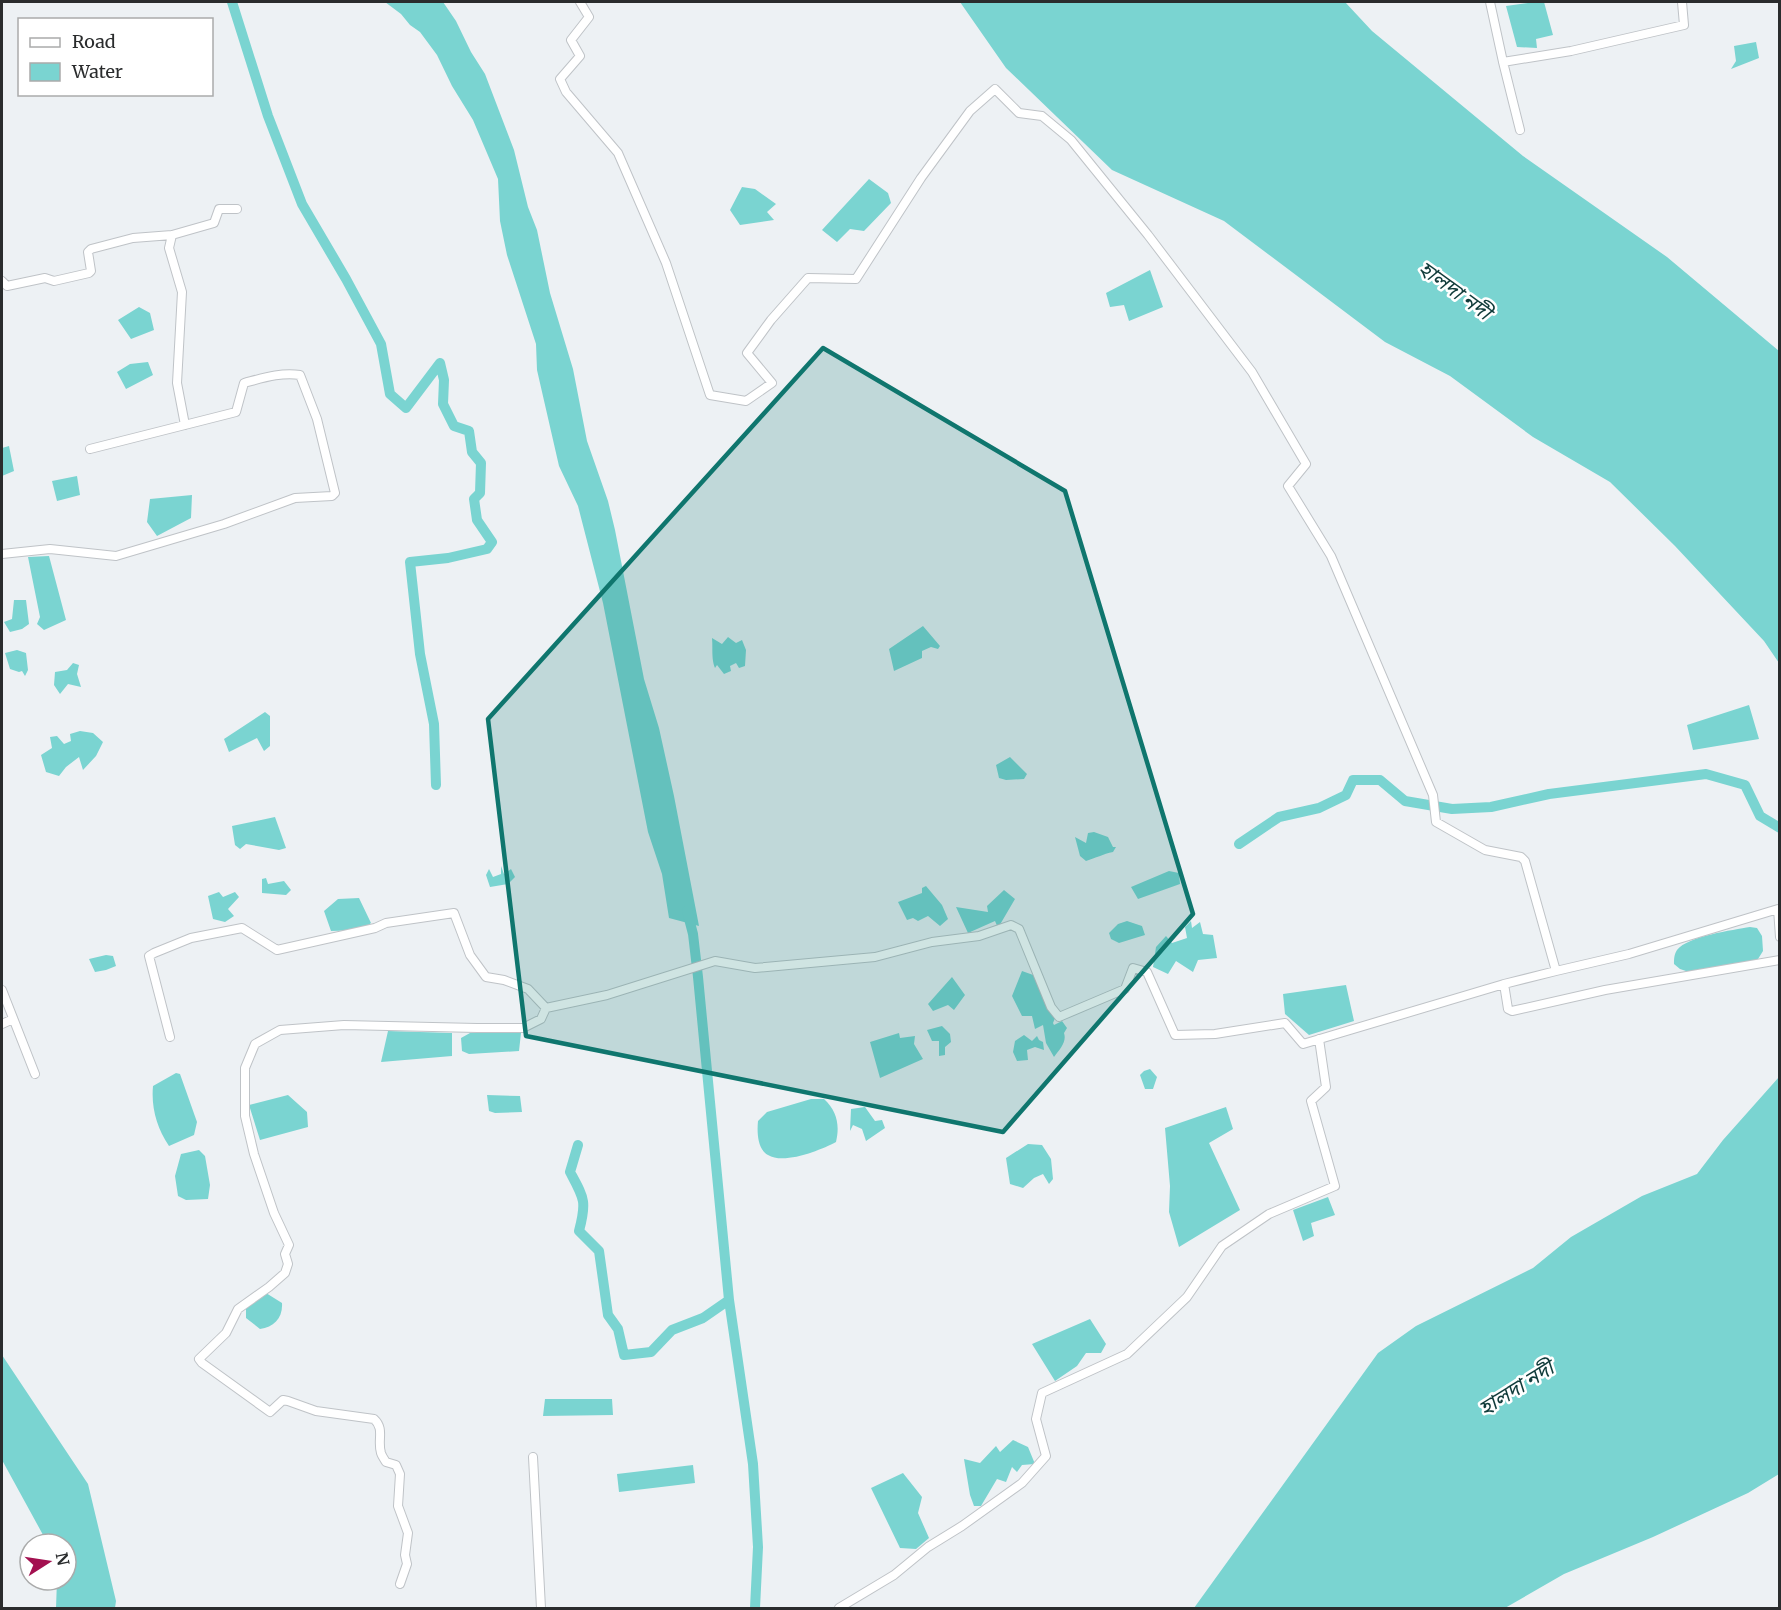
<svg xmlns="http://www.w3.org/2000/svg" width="1781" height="1610" font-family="Merriweather,'Noto Sans Bengali',serif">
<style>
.water{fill:#7ad4d1}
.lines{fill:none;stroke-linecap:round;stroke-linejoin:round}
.canal{stroke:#7ad4d1;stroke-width:10}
.minor-casing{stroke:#bfc3c7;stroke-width:10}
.minor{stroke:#fff;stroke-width:8}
.marked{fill:#0f766e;fill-opacity:0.2;stroke:#0f766e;stroke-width:4.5;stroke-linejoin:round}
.labels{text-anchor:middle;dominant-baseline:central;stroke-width:5;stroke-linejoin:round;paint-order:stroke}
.water-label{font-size:21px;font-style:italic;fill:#103b3a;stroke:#fff}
</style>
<rect width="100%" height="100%" fill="#edf1f4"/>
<path class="water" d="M385,2H443L456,21L471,52L485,74L514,150L528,207L537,230L550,293L573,369L587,441L608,501L615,530L644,679L659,728L674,796L699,926L669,918L662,874L648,832L603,603L578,506L559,466L537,370L536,344L507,255L500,221L498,179L473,120L452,86L437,55L420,32L410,25L401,14Z
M960,2H1345L1372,31L1523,156L1667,257L1779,351V663L1764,641L1675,546L1610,482L1533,437L1450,376L1385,342L1224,221L1112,170L1006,68Z
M1536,2H1544L1553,35L1536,39L1537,48L1517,47L1506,6Z
M1756,42L1759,58L1731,69L1736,61L1734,46Z
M869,179L888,193L891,203L864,231L850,229L837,242L822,230Z
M742,187L755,189L776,204L767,212L774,220L740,225L730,210Z
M1150,270L1163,307L1129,321L1124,305L1110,307L1106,293Z
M139,307L150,313L154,330L131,339L118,320Z
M148,362L153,375L126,389L117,372L130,364Z
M9,446L14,471L2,476V448Z
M77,476L80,495L57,501L52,481Z
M192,495L191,518L157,536L147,522L150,499Z
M49,556L66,620L44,630L37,624L40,617L28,557Z
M14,600H26L29,624L22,629L10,632L4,622L12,619Z
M923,626L940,646L938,649L931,647L922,651V658L894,671L889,649Z
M728,637L736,643L742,640L746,650L745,666L739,668L736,663L730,666L731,671L724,674L717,665L715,668C711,659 713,647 712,638L722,644Z
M17,650L26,653L28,670L25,676L22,671L19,672L10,669L5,653Z
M73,663L79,665L77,674L81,687L68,684L60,694L54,685L55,672L67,670Z
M1749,705L1759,739L1693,750L1687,725Z
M265,712L270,716V746L264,751L257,738L229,752L224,739Z
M80,731L93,733L103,742L96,756L83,770L79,757L66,767L59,776L46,772L41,755L52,748L50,737L57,736L64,744L71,741L70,734Z
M1010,757L1027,774L1024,779L1006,780L999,778L996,765Z
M275,817L286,848L279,850L246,844L240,849L235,845L232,826Z
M1094,832L1108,837L1113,847H1116L1113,852C1103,854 1096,858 1086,861L1080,856L1075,837L1086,843L1088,833Z
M501,866L504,874L511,869L515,877L508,884L490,887L486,875L489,869L493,877L501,874Z
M1169,871L1179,873L1180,884L1138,899L1131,887Z
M266,878L268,884L284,881L291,890L286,895L262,893V879Z
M926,886L942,905L948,919L940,926L928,916L918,921L913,918L907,920L898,902L922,893V888Z
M1004,890L1015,899L998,928L995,921L968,933L956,907L988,912L987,906Z
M219,892L223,897L235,892L239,897L228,909L234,916L225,922L213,919L208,896Z
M359,898L371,923L362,930L331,931L324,911L338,899Z
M1127,921L1142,926L1145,935L1119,943L1111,939L1109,933L1118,924Z
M1191,921L1192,928L1200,922L1203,934L1213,935L1217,958L1198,960L1193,972L1176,961L1168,974L1153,967L1156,947L1166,936L1172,943L1187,938L1185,927Z
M1750,927L1757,928L1762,936L1763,951L1758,959L1743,964L1689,972L1680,969L1674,964C1674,959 1674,955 1677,950C1688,936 1733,930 1750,927Z
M106,955L113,956L116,966L106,970L95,972L89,959Z
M1022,971L1036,976L1055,1018L1053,1023L1054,1025L1062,1021L1067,1028L1064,1033C1067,1042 1060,1049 1054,1057L1046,1043L1043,1025L1035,1029L1032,1016H1022L1012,996Z
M952,977L965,995L954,1010L948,1005L933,1011L928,1004Z
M1346,985L1354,1021L1309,1035L1285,1014L1283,994Z
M942,1026L950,1034L951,1042L945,1047V1055L939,1056V1041H932L927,1030Z
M388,1031L452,1033V1056L381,1062Z
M470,1033H521L519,1051L469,1054L462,1051L461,1038Z
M899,1033L900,1038L915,1036L914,1044L923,1059L880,1078L870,1042Z
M1024,1035L1032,1041L1037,1036L1039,1040L1043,1042L1044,1050L1035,1047L1027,1050L1028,1060L1017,1061L1013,1052L1015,1041Z
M1150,1069L1157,1077L1153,1089H1145L1140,1075L1144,1071Z
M176,1073L180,1074L197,1122L194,1135L169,1146C157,1128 151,1108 153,1086Z
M1779,1077V1474L1748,1493L1653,1537L1564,1574L1505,1608H1194L1378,1353L1416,1326L1533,1268L1571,1237L1642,1196L1697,1174L1723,1140Z
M288,1095L307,1112L308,1127L260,1140L249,1105Z
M487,1095L520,1096L522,1112L495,1113L489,1111Z
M811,1099H824C837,1111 840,1125 836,1142C821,1150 784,1165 768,1155C757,1149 757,1131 758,1121L767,1112Z
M865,1107L875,1121L882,1120L885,1128L866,1141L862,1129L853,1125L850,1131L851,1109Z
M1226,1107L1233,1129L1209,1143L1240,1210L1179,1247L1169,1212L1170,1186L1165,1128Z
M1028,1144L1042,1145L1051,1159L1053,1179L1049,1184L1043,1174L1034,1178L1023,1188L1010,1184L1006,1158Z
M199,1150L205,1156L210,1185L208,1199L186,1200L178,1196L175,1176L181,1154Z
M1328,1197L1335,1215L1311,1223L1314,1236L1303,1241L1293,1210Z
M266,1293L282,1303C283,1318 274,1327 260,1329L246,1318V1309L254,1299Z
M1090,1319L1106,1344L1101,1353H1086L1077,1366L1055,1381L1032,1344Z
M2,1355L88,1484L116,1601L115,1608H56L57,1580H66V1544H48L2,1460Z
M545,1399H612L613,1415L543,1416Z
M1013,1440L1028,1447L1035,1464L1022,1465L1017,1472L1012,1467L1006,1482L997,1479L981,1506H974L970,1495L964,1459L980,1463L996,1446L1000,1452Z
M693,1465L695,1483L619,1492L617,1474Z
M903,1473L922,1497L918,1513L929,1538L916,1549L900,1548L871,1488Z"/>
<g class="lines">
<path class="canal" d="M232,2L268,116L302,204L346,279L381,344L390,394L406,408L440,363L444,380L443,404L454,426L469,431L472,452L481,463L480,493L474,499L477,520L492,542L487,549L448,558L410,562L420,654L434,724L436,785
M1239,844L1279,817L1319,808L1346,795L1353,780H1380L1405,801L1452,809L1491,807L1549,794L1706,774L1745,785L1760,816L1780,828
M687,911L693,934L698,977L729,1300L753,1464L758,1547L755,1608
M578,1145L570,1172C584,1198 587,1201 579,1231L599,1251L608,1315L618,1329L624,1355L651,1352L672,1330L703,1318L729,1300"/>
<defs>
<path id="minor" d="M580,2L589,17L571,40L580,56L560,79L566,92L618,153L666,263L710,395L746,401L772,383L747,353L771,320L808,278L856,279L921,178L970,111L995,89L1019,113L1042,116L1071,140L1148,235L1252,372L1306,464L1288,486L1331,556L1433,795L1436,822L1485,850L1521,857L1525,861L1556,971L1629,954L1778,909L1780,937
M1490,2L1503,62L1520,130
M1503,62L1571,51L1684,25L1682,2
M172,235L169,248L182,292L177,383L185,425
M2,281L7,286L45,278L54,281L89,273L91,271L88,252L91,249L133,238L172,235L214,223L219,209H237
M2,554L50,549L116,556L224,524L295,498L332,496L335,493L317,419L300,375C281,372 263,378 244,383L236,412L90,449
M1504,984L1556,971
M2,990L35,1074
M2,1024L13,1019
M170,1037L149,956L154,953L191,938L242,928L277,950L375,928L386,923L454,913L470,955L486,977L504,980L528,989L546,1008L607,995L715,961L755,968L875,957L932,942L979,936L1011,925L1019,929L1051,1007L1059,1017L1125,989L1133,968L1147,972L1175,1035L1215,1034L1285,1023L1303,1044L1504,984L1508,1009L1512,1011L1605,990L1780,960
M533,1457L541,1608
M400,1584L407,1564L405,1555L408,1533L398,1506L400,1474L396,1465L386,1462C384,1459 382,1456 381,1453C377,1440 385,1429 374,1419L316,1411L288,1401L283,1400L270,1412L202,1363L199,1359L226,1333L238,1309L269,1287L285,1273L288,1264L285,1254L289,1245L274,1213L254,1154L245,1116V1068L255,1044L280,1030L344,1025L477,1028H523L541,1019L546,1008
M839,1608L894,1575L928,1547L962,1526L1022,1483L1046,1456L1036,1419L1042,1393L1127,1354L1187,1297L1222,1246L1269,1214L1335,1186L1311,1101L1326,1087L1319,1039"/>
</defs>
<use href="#minor" class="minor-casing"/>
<use href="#minor" class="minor"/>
</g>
<path class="marked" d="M823,348L1065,491L1193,914L1003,1132L526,1036L488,719Z"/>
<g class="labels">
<g class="water-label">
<text transform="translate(1455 290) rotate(36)">হালদা নদী</text>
<text transform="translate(1516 1388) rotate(-32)">হালদা নদী</text>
</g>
</g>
<rect width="1781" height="1610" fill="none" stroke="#2a2c2d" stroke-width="6"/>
<rect x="18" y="18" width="195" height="78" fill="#ffffff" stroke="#aaabab" stroke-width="1.5"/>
<rect x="30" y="38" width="30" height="9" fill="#ffffff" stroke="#aaabab" stroke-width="1.5"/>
<text x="72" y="48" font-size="18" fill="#2a2c2d">Road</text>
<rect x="30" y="63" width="30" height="18" fill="#7ad4d1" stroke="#aaabab" stroke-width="1.5"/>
<text x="72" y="78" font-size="18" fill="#2a2c2d">Water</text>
<g transform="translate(48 1562) rotate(78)"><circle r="28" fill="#ffffff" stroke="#aaabab" stroke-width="1.5"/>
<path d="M0-4.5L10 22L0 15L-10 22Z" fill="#a31050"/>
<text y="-9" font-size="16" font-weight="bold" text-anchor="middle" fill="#2a2c2d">N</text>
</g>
</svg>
